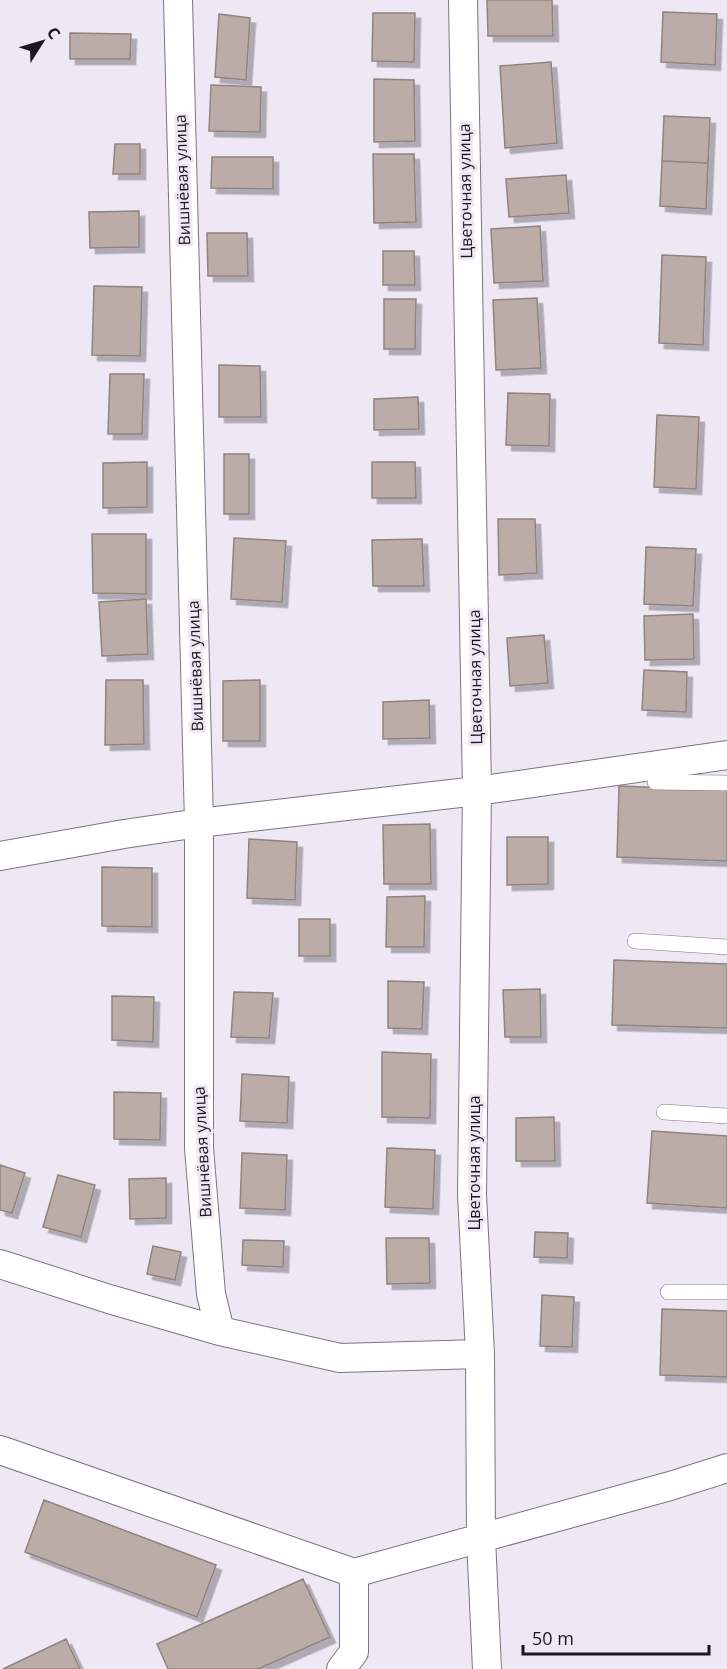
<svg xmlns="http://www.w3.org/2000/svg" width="727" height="1669" font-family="'Open Sans',sans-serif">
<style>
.building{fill:#bbaca7;stroke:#91837e;stroke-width:1.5;filter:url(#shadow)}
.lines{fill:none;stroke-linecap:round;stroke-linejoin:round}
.lane-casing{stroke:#7b7581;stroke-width:16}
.street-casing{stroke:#7b7581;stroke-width:30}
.lane{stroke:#fff;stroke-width:15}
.street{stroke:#fff;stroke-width:28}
.labels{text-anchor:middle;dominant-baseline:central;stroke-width:6;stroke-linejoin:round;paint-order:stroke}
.street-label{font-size:16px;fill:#1b191e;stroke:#eee7f4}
</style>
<defs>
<filter id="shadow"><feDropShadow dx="5.5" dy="5.5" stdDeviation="0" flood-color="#0004"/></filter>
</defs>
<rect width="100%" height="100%" fill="#eee7f4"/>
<path class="building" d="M487,0H552L553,36H488Z
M663,12L717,14L715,65L661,62Z
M373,13H415L414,62L372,61Z
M219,14L250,18L246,80L215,77Z
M70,33L131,34L130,59H70Z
M551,62L557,143L505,148L500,66Z
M374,79L414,80L415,141L374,142Z
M211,85L261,87L260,132L209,131Z
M664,116L710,118L708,163L662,161Z
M115,144H140V174H113Z
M373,154H414L416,222L374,223Z
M212,157H273V189L211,188Z
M662,161L708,163L706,209L660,206Z
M566,175L569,213L509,217L506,179Z
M139,211V247L90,248L89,212Z
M540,226L543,281L494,283L491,229Z
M207,233H247L248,276H208Z
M383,251H414L415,285H383Z
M662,255L706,257L703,345L659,343Z
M94,286L142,287L140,356L92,355Z
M537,298L541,368L496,370L493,300Z
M384,299H416L415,349H384Z
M219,365L260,366L261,417H219Z
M110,374H144L142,434H108Z
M508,393L550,394L549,446L506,445Z
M418,397L419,429L374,430V399Z
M657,415L699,417L696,489L654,487Z
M224,454H249V514H224Z
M147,462V507L103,508V463Z
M372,462H415L416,498H372Z
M498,519H535L537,573L499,575Z
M92,534H146V594L93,593Z
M234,538L286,541L282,602L231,599Z
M422,539L424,586H373L372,540Z
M646,547L696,549L693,606L644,604Z
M146,599L148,654L102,656L99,602Z
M693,614L694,659L645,660L644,616Z
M544,635L548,683L510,686L507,638Z
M644,670L687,672L686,712L642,710Z
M106,680H143L144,744L105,745Z
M260,680V741H223V681Z
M429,700L430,738L383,739V702Z
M619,786L727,790V861L617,857Z
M430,824L431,884H384L383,825Z
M507,837H548V884L507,885Z
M249,839L297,842L295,900L247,898Z
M102,867L152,868V927L102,926Z
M425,896L424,947H386L387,897Z
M299,919H330V956H299Z
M614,960L727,964V1028L612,1025Z
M388,981L424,982L422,1029L388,1028Z
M540,989L541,1037H505L503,990Z
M234,992L273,993L269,1038L231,1037Z
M112,996L154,997L153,1042L112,1040Z
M382,1052L431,1054L430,1118L382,1117Z
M242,1074L289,1077L287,1123L240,1121Z
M114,1092L161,1093L160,1140L114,1139Z
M554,1117L555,1161H516V1118Z
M652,1131L727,1136V1208L647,1203Z
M387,1148L435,1150L433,1209L385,1207Z
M242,1153L287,1155L285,1210L240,1208Z
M0,1165L25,1173L12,1213L0,1210Z
M58,1175L95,1185L81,1237L43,1227Z
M166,1178V1218L130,1219L129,1179Z
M535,1232L568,1233L567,1258L534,1257Z
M386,1238H429L430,1283L387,1284Z
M243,1240L284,1241L283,1267L242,1265Z
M153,1246L181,1252L175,1280L147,1274Z
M542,1295L574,1297L572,1347L540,1346Z
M662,1309L727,1311V1377L660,1375Z
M44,1500L216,1565L197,1617L25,1552Z
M303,1579L330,1637L258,1669H168L157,1644Z
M66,1639L80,1669H3Z"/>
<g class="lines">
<defs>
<path id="lane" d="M655,782L727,783
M635,941L727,947
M664,1112L727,1116
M668,1292H727"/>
<path id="street" d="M178,0L199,823V1148L211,1294L220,1331
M463,0L477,791L472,1194L480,1354L481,1538L487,1669
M0,856L124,834L199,823L477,791L727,755
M0,1264L109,1299L220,1331L340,1358L480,1354
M0,1450L354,1573L670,1486L727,1468
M341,1669L354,1652V1573"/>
</defs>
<use href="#lane" class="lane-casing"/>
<use href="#street" class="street-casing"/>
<use href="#lane" class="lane"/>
<use href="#street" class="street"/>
</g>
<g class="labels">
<g class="street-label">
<text transform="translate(182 180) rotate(-92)">Вишнёвая улица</text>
<text transform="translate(465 191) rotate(-91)">Цветочная улица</text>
<text transform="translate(195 666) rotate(-92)">Вишнёвая улица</text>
<text transform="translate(475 677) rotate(-91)">Цветочная улица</text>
<text transform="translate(202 1152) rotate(-93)">Вишнёвая улица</text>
<text transform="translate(474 1163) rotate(-90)">Цветочная улица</text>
</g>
</g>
<g transform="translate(42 42) rotate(53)" stroke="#eee7f4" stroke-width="4.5" paint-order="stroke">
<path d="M0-4.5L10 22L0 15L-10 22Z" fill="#1b191e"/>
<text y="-9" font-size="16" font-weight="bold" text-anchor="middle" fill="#1b191e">С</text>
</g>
<path d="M523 1645v9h186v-9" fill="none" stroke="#1b191e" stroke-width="3"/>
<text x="532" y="1645" font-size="18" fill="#1b191e" stroke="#eee7f4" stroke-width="4.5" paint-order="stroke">50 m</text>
</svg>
